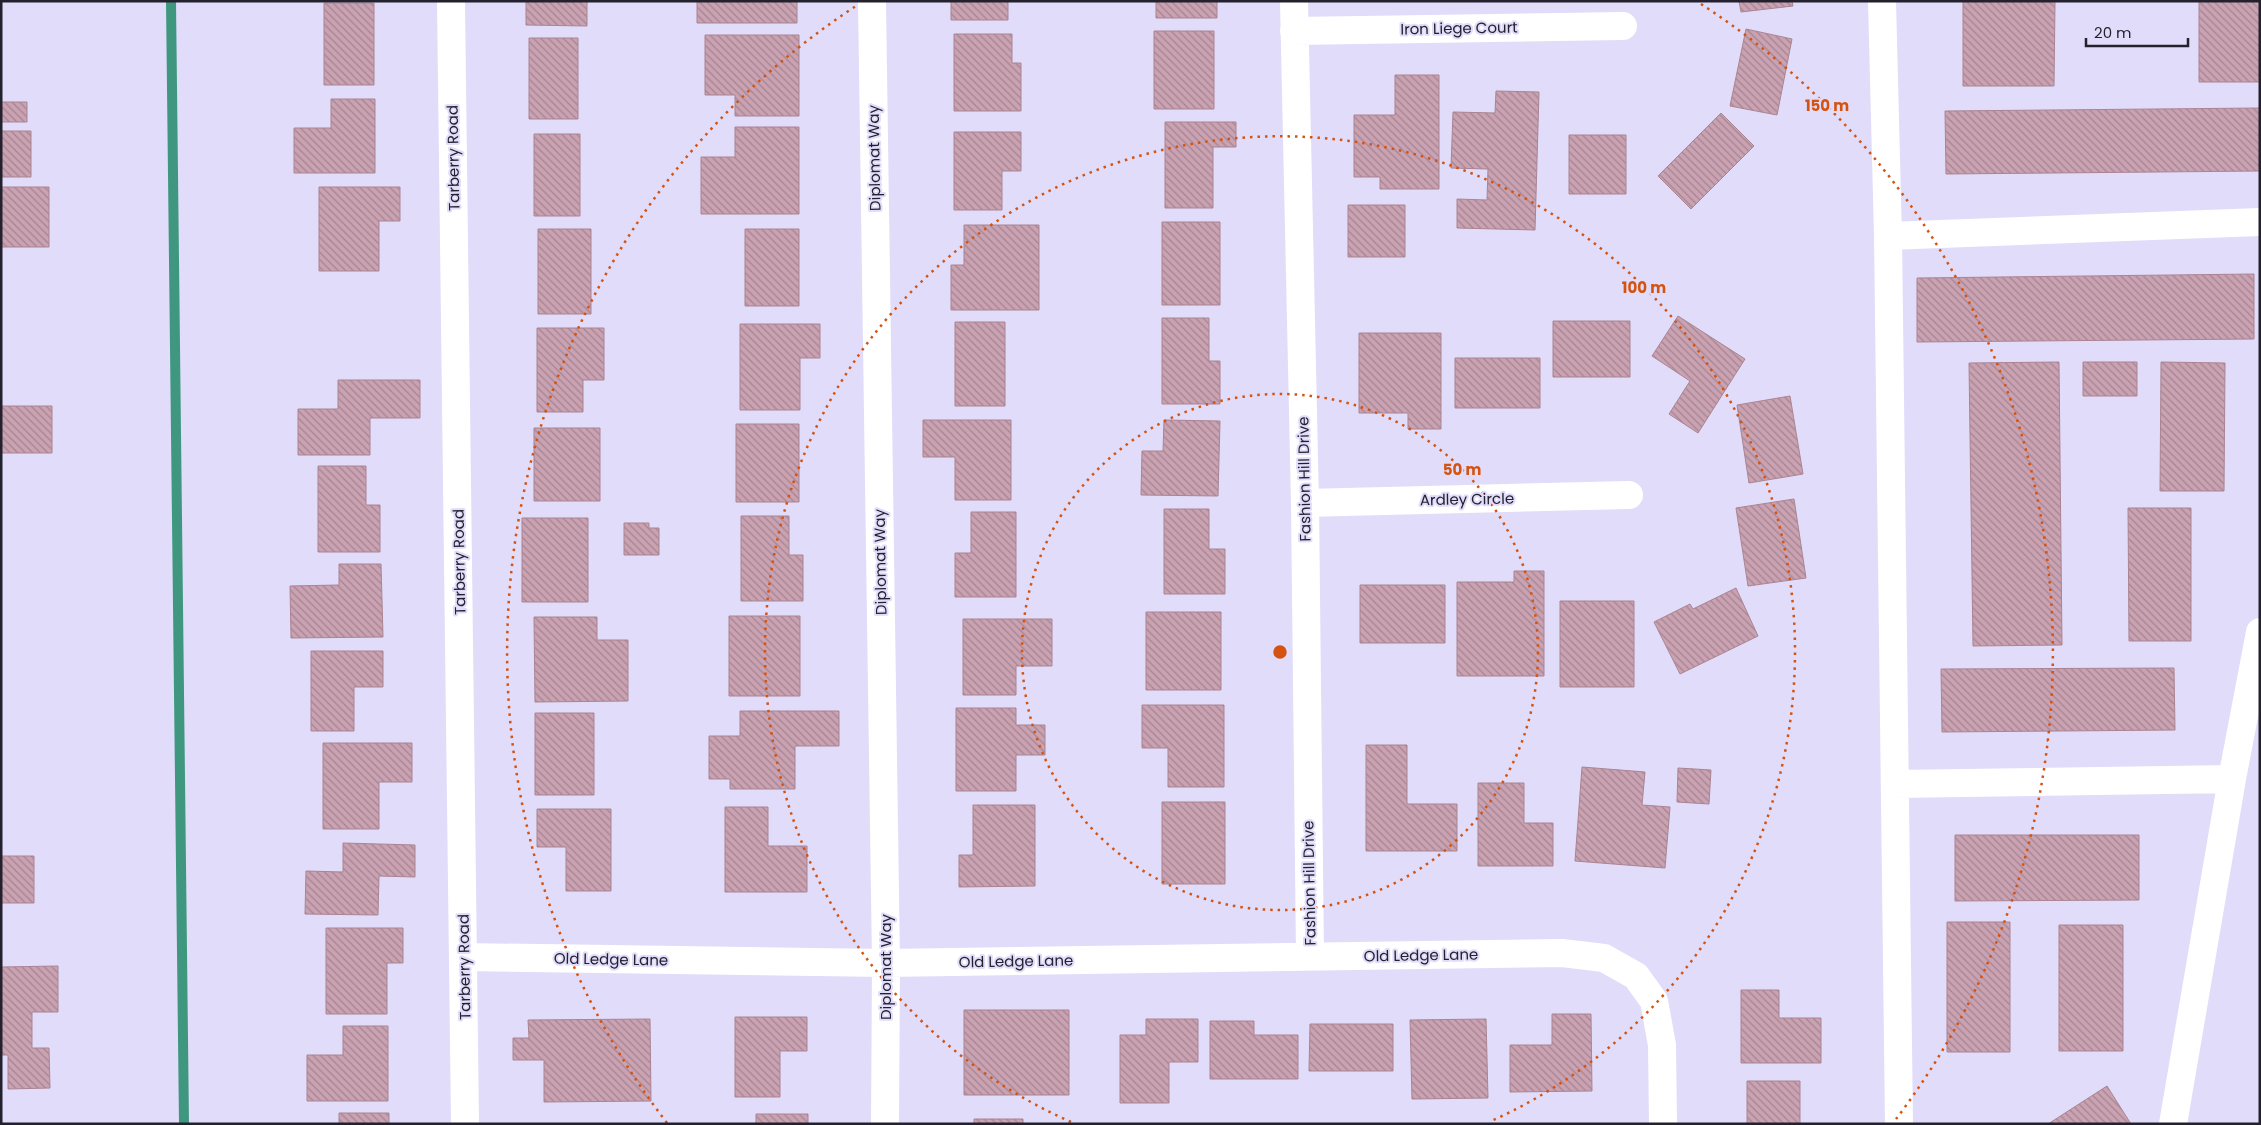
<svg xmlns="http://www.w3.org/2000/svg" width="2261" height="1125" font-family="Poppins,sans-serif">
<style>
.lines{fill:none;stroke-linecap:round;stroke-linejoin:round}
.stream{stroke:#3f977f;stroke-width:10}
.building{fill:url(#building-back-hatch);stroke:#aa8493}
.minor{stroke:#fff;stroke-width:28}
.ring{fill:none;stroke:#d45310;stroke-width:2.5;stroke-dasharray:2.5 5}
.labels{text-anchor:middle;dominant-baseline:central;stroke-width:4;stroke-linejoin:round;paint-order:stroke}
.street-label{font-size:15px;fill:#24212f;stroke:#e0dcfa}
.centre{fill:#d45310;stroke:#e0dcfa;stroke-width:2.5}
.ring-label{font-size:15px;text-anchor:middle;font-weight:bold;fill:#d45310;stroke:#e0dcfa;stroke-width:4;stroke-linejoin:round;paint-order:stroke}
</style>
<defs>
<pattern id="building-back-hatch" width="6" height="6" patternUnits="userSpaceOnUse" patternTransform="scale(1.25)"><rect width="6" height="6" fill="#caa2b2"/><path d="M-1 5l2 2M0 0l6 6M5-1l2 2" fill="none" stroke="#a48491"/></pattern>
</defs>
<rect width="100%" height="100%" fill="#e0dcfa"/>
<g class="lines">
<path class="stream" d="M171,1L184,1124"/>
</g>
<path class="building" d="M526,1H587V26L526,25Z
M697,1H797V23H697Z
M951,1H1008V20H951Z
M1156,1H1217V18H1156Z
M1739,1H1792L1793,6L1741,12Z
M1963,1H2055L2054,86H1963Z
M2199,1H2260V82H2199Z
M324,3H374V85H324Z
M1746,29L1792,39L1777,115L1730,106Z
M1154,31H1214V109H1154Z
M954,34H1012V63H1021V111H954Z
M705,35H799V116H735V95H705Z
M529,38H578V119H529Z
M1395,75H1439V189H1380V177H1354V115H1395Z
M1496,91L1539,92L1535,230L1457,228V199L1487,200L1488,169L1451,168L1453,112L1495,113Z
M331,99H375V173H294V128H331Z
M1,102H27V122H1Z
M2260,108V171L1946,174L1945,111Z
M1721,113L1754,146L1691,209L1658,176Z
M1165,122H1236V147H1213V208H1165Z
M735,127H799V214H701V157H735Z
M1,131H31V177H1Z
M954,132H1021V171H1002V210H954Z
M534,134H580V216H534Z
M1569,135H1626V194H1569Z
M1,187H49V247H1Z
M319,187H400V221H379V271H319Z
M1348,205H1405V257H1348Z
M1162,222H1220V305H1162Z
M964,225H1039V310H951V265H964Z
M538,229H591V314H538Z
M745,229H799V306H745Z
M2254,274V339L1917,342V278Z
M1678,316L1745,359L1698,433L1669,414L1690,381L1652,356Z
M1162,318H1209V361H1220V404H1162Z
M1553,321H1630V377H1553Z
M955,322H1005V406H955Z
M740,324H820V358H800V410H740Z
M537,328H604V380H583V412H537Z
M1359,333H1441V429H1408V413H1359Z
M1455,358H1540V408H1455Z
M2059,362L2062,645L1973,646L1969,363Z
M2083,362H2137V396H2083Z
M2161,362L2225,363L2224,491H2160Z
M338,380H420V418H370V455H298V409H338Z
M1790,396L1803,474L1749,483L1737,405Z
M1,406H52V453H1Z
M923,420H1011V500H955V457H923Z
M1164,420L1220,421L1218,496L1141,495L1142,451H1163Z
M736,424H799V502H736Z
M534,428H600V501H534Z
M318,466H366V505H380V552H318Z
M1794,499L1806,578L1748,586L1736,508Z
M2128,508H2191V641H2129Z
M1164,509H1209V549H1225V594H1164Z
M971,512H1016V597H955V553H971Z
M741,516H789V555H803V601H741Z
M522,518H588V602H522Z
M624,523H649V528H659V555H624Z
M339,564H381L383,637L291,638L290,586L339,585Z
M1514,571H1544V676H1457V582H1514Z
M1360,585H1445V643H1360Z
M1736,588L1758,636L1680,674L1654,622L1690,604L1693,609Z
M1560,601H1634V687H1560Z
M1146,612H1221V690H1146Z
M729,616H800V696H729Z
M534,617H597V640H628V701L535,702Z
M963,619H1052V666H1016V695H963Z
M311,651H383V687H354V731H311Z
M2174,668L2175,730L1942,732L1941,669Z
M1142,705H1224V787H1168V748H1142Z
M956,708H1016V725H1045V755H1016V791H956Z
M740,711H839V746H795V789H730V779H709V736H740Z
M535,713H594V795H535Z
M323,743H412V782H379V829H323Z
M1366,745H1407V804H1457V851H1366Z
M1582,767L1645,772L1642,805L1670,807L1665,868L1575,861Z
M1678,768L1711,770L1709,804L1677,802Z
M1478,783H1524V823H1553V866H1478Z
M1162,802H1225V884H1162Z
M973,805H1035V886L959,887V855H973Z
M725,807H768V846H807V892H725Z
M537,809H611V891H566V847H537Z
M1955,835H2139V900L1955,901Z
M343,843L415,845V877L379,876L378,915L305,914L306,871L343,872Z
M1,856H34V903H1Z
M1947,922H2010V1052H1947Z
M2059,925H2123V1051H2059Z
M326,928H403V963H387V1014H326Z
M58,966V1012H32V1048H49L50,1088L8,1089V1055H1V967Z
M1741,990H1779V1018H1821V1063H1741Z
M964,1010H1069V1095H964Z
M1552,1014H1591L1592,1091L1510,1092V1045H1552Z
M735,1017H807V1051H780V1097H735Z
M650,1019L651,1101L544,1102V1060H513V1038H529L528,1020Z
M1146,1019H1198V1062H1169V1103H1120V1035H1146Z
M1486,1019L1488,1098L1412,1099L1410,1020Z
M1210,1021H1254V1035H1298V1079H1210Z
M1310,1024H1393V1071H1309Z
M343,1026H388V1101H307V1055H343Z
M1747,1081H1800V1124H1747Z
M2107,1086L2131,1124H2048Z
M339,1113H389V1124H339Z
M756,1114H808V1124H756Z
M974,1119H1023V1124H974Z"/>
<g class="lines">
<path class="minor" d="M451,1L465,1124
M872,1L886,963L885,1124
M1294,1L1305,503L1310,956
M1882,1L1888,236L1899,1124
M1294,31L1623,26
M1888,236L2260,222
M1305,503L1629,495
M1895,784L2232,779
M464,957L886,963L1562,953L1604,958L1636,976L1654,1001L1662,1045L1663,1124
M2173,1124L2232,779L2260,632"/>
</g>
<g class="ring">
<circle cx="1280" cy="652" r="258"/>
<path d="M1071 1122A515 515 0 1 1 1489 1122"/>
<path d="M667 1123A773 773 0 0 1 859 4M1701 4A773 773 0 0 1 1893 1123"/>
</g>
<g class="labels">
<g class="street-label">
<text transform="translate(1459 28) rotate(-1)">Iron Liege Court</text>
<text transform="translate(453 158) rotate(-91)">Tarberry Road</text>
<text transform="translate(874 158) rotate(-91)">Diplomat Way</text>
<text transform="translate(1304 479) rotate(-91)">Fashion Hill Drive</text>
<text transform="translate(1467 499) rotate(-1)">Ardley Circle</text>
<text transform="translate(459 562) rotate(-91)">Tarberry Road</text>
<text transform="translate(880 562) rotate(-91)">Diplomat Way</text>
<text transform="translate(1309 883) rotate(-91)">Fashion Hill Drive</text>
<text transform="translate(1421 955) rotate(-1)">Old Ledge Lane</text>
<text transform="translate(611 959) rotate(1)">Old Ledge Lane</text>
<text transform="translate(1016 961) rotate(-1)">Old Ledge Lane</text>
<text transform="translate(464 967) rotate(-91)">Tarberry Road</text>
<text transform="translate(885 967) rotate(-90)">Diplomat Way</text>
</g>
</g>
<circle cx="1280" cy="652" r="8" class="centre"/>
<g class="ring-label">
<text x="1827" y="111">150 m</text>
<text x="1644" y="293">100 m</text>
<text x="1462" y="475">50 m</text>
</g>
<rect width="2261" height="1125" fill="none" stroke="#24212f" stroke-width="5"/>
<path d="M2086 38v8h102v-8" fill="none" stroke="#24212f" stroke-width="2.5"/>
<text x="2094" y="38" font-size="15" fill="#24212f" stroke="#e0dcfa" stroke-width="4" paint-order="stroke">20 m</text>
</svg>
